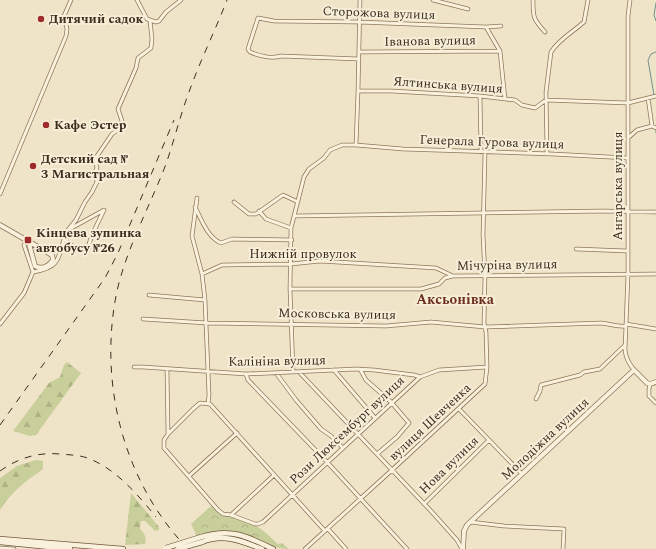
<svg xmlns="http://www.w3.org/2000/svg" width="656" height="549" font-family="Spectral,serif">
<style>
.forest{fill:url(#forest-firs)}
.park{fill:url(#park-crowns)}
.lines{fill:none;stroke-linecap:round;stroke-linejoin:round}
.stream{stroke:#6f938a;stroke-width:1}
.minor-casing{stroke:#8d765c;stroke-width:4.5}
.tertiary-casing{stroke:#8d765c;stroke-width:5.5}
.secondary-casing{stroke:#6f573f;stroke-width:6}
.minor{stroke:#faf1dc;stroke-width:3}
.tertiary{stroke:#faf1dc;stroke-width:4}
.secondary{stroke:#faf1dc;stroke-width:4.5}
.rail{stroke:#3d2e20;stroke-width:1;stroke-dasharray:7 7;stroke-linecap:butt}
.secondary-bridge-casing{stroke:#6f573f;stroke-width:6;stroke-linecap:butt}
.secondary-bridge{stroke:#faf1dc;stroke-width:4.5}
.poi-dot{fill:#9e2a2b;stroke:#f7eed8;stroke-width:1.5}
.labels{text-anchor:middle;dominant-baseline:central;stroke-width:4;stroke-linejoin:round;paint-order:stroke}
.street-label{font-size:13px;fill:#3d2e20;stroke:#f7eed8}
.poi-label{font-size:13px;font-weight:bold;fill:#3d2e20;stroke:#f7eed8;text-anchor:start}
.neighbourhood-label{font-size:14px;font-weight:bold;fill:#6b2e1e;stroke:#f7eed8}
</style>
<defs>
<pattern id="forest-firs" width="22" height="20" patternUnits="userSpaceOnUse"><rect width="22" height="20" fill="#c9cf9b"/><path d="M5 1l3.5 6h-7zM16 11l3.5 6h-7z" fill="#aeb285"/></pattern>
<pattern id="park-crowns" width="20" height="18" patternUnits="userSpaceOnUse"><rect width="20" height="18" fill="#c9cf9b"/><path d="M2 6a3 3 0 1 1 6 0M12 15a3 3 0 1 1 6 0" fill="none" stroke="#aeb285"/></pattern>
</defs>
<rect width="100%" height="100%" fill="#f0e4c8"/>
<path class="forest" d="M67,362L81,373L36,435L30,436L13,431L49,383L60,377L64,365Z
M36,460L43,461V469C27,480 10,493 0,510V478L17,466Z
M131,493L159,527V530L155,531L145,521H141L140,528C144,534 147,536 145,544L125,545Z"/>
<path class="park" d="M211,506C224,518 241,519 256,526C264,530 271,538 278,544L282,543L289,549C275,549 269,544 257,539C234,529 220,529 197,536L191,524Z"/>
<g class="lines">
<path class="stream" d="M656,3L654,15L656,21
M654,95L648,60L651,54L656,52
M656,130V133"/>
<defs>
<path id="minor" d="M137,0L147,19L156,22L159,21L166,12L181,0
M433,0L468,9
M533,0C533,17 533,19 545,32
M630,0L628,16V274L625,350C626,359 629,363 634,370
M486,27L500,51L505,99
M359,52L500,51
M359,59L281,56C272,59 259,56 250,52L248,49L258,18L274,21L359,22L486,27L501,26
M358,91H391L480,96L515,100L522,105L535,108L546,100L628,103L656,96
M480,96L481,152
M648,98L652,126
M628,138L637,130L652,126L656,128
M356,145L358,91L360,0
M547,154L546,92L551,52C559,39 573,32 584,22L588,0
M0,194L66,36L67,29L64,16L71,0
M197,198L192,236L202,274L205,300L209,395L208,404
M234,202L249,214H256L283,195L298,202
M195,207C201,219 208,238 221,243L232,239L292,240
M259,211L266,219L291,228
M294,216L602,211L656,212
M68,230L76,220L85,202L92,192L97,182L95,172L97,168L95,159L112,134L119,129L122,121L118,109L136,68L138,58L151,48L152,39L150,21
M576,249L628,251
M33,272C57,268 58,262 64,239L77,250L84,251L88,247L92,235L104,210L68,230L64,239
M202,274L222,265L291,264L320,261L436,268L453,276
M290,289H421L439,284L445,278L453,276L656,274
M149,295L205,300
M143,319L207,323L386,326L431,322L485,327L601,323C610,324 617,327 626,326
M0,324L24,293L33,272L24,245
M626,324L656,329
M134,367H143L246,374L356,369L374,370L414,375L420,377
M167,369L168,434L164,440V448L218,510L223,514L231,515L274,475
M360,369L366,380L391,402L409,423L397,437L377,454
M334,370L375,418
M293,371L290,289L291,228L304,177L309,169L324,158L330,150L342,145H356L403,149L552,154L628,158
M299,372L431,511L457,540L462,549
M276,373L296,400L321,429L331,436L343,448
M246,374L248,380L327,462L407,549
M650,384L649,389V396L656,403
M536,399L540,391L541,385L580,375L584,372L600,369L625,345
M459,409L522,474
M168,434L193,409L200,403L210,404L325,531
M189,476L237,433
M424,504L489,440
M231,515L255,524H258L263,522L420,377L439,370L487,367
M470,522L504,526L564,529L563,549
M328,529L346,549
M0,548L14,549
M305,549L392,470L485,384L487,367L486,332L484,323L485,275L483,235L485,153"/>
<path id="tertiary" d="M0,225L52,255L53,260C49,266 42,270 35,266L28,240
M463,549L464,531L467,525L634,370L647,383L650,384L656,382"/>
<path id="secondary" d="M201,537C231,528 247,536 273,549
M0,539L123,549
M0,542L70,549
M202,542C223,533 242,541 262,549"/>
</defs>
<use href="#minor" class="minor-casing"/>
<use href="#tertiary" class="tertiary-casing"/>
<use href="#secondary" class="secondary-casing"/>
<use href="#minor" class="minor"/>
<use href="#tertiary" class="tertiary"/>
<use href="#secondary" class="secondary"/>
<path class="rail" d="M0,425L105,278L118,253L174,120
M0,471C18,458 38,452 60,454C70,455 81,455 90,459C117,470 138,495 156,517
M188,549C123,482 98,382 117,291C127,247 150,206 166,164C174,141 180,116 189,92C200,61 215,31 227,0"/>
<defs>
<path id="secondary-bridge" d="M166,548L201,537
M178,549L202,542"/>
</defs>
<use href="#secondary-bridge" class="secondary-bridge-casing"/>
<use href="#secondary-bridge" class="secondary-bridge"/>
</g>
<g class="poi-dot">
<circle cx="41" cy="19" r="4"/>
<circle cx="46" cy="125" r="4"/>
<circle cx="33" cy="166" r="4"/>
<rect x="24" y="236" width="8" height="8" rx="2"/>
</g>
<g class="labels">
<g class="street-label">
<text transform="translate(379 13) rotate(2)">Сторожова вулиця</text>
<text transform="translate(430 41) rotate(-1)">Іванова вулиця</text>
<text transform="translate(448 85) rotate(4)">Ялтинська вулиця</text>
<text transform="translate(492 142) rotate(2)">Генерала Гурова вулиця</text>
<text transform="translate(618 186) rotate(-90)">Ангарська вулиця</text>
<text x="303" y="254">Нижній провулок</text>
<text transform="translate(507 265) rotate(-1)">Мічуріна вулиця</text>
<text transform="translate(337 314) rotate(1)">Московська вулиця</text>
<text transform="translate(277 361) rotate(-1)">Калініна вулиця</text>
<text transform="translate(430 422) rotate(-43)">вулиця Шевченка</text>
<text transform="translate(347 430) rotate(-43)">Рози Люксембург вулиця</text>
<text transform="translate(545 439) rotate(-43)">Молодіжна вулиця</text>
<text transform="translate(449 465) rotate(-44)">Нова вулиця</text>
</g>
<g class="poi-label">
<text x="49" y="19">Дитячий садок</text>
<text x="54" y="125">Кафе Эстер</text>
<text x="41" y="159">Детский сад №<tspan x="41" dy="15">3 Магистральная</tspan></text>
<text x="36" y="233">Кінцева зупинка<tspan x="36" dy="15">автобусу №26</tspan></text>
</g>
<g class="neighbourhood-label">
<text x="455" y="299">Аксьонівка</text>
</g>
</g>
</svg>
